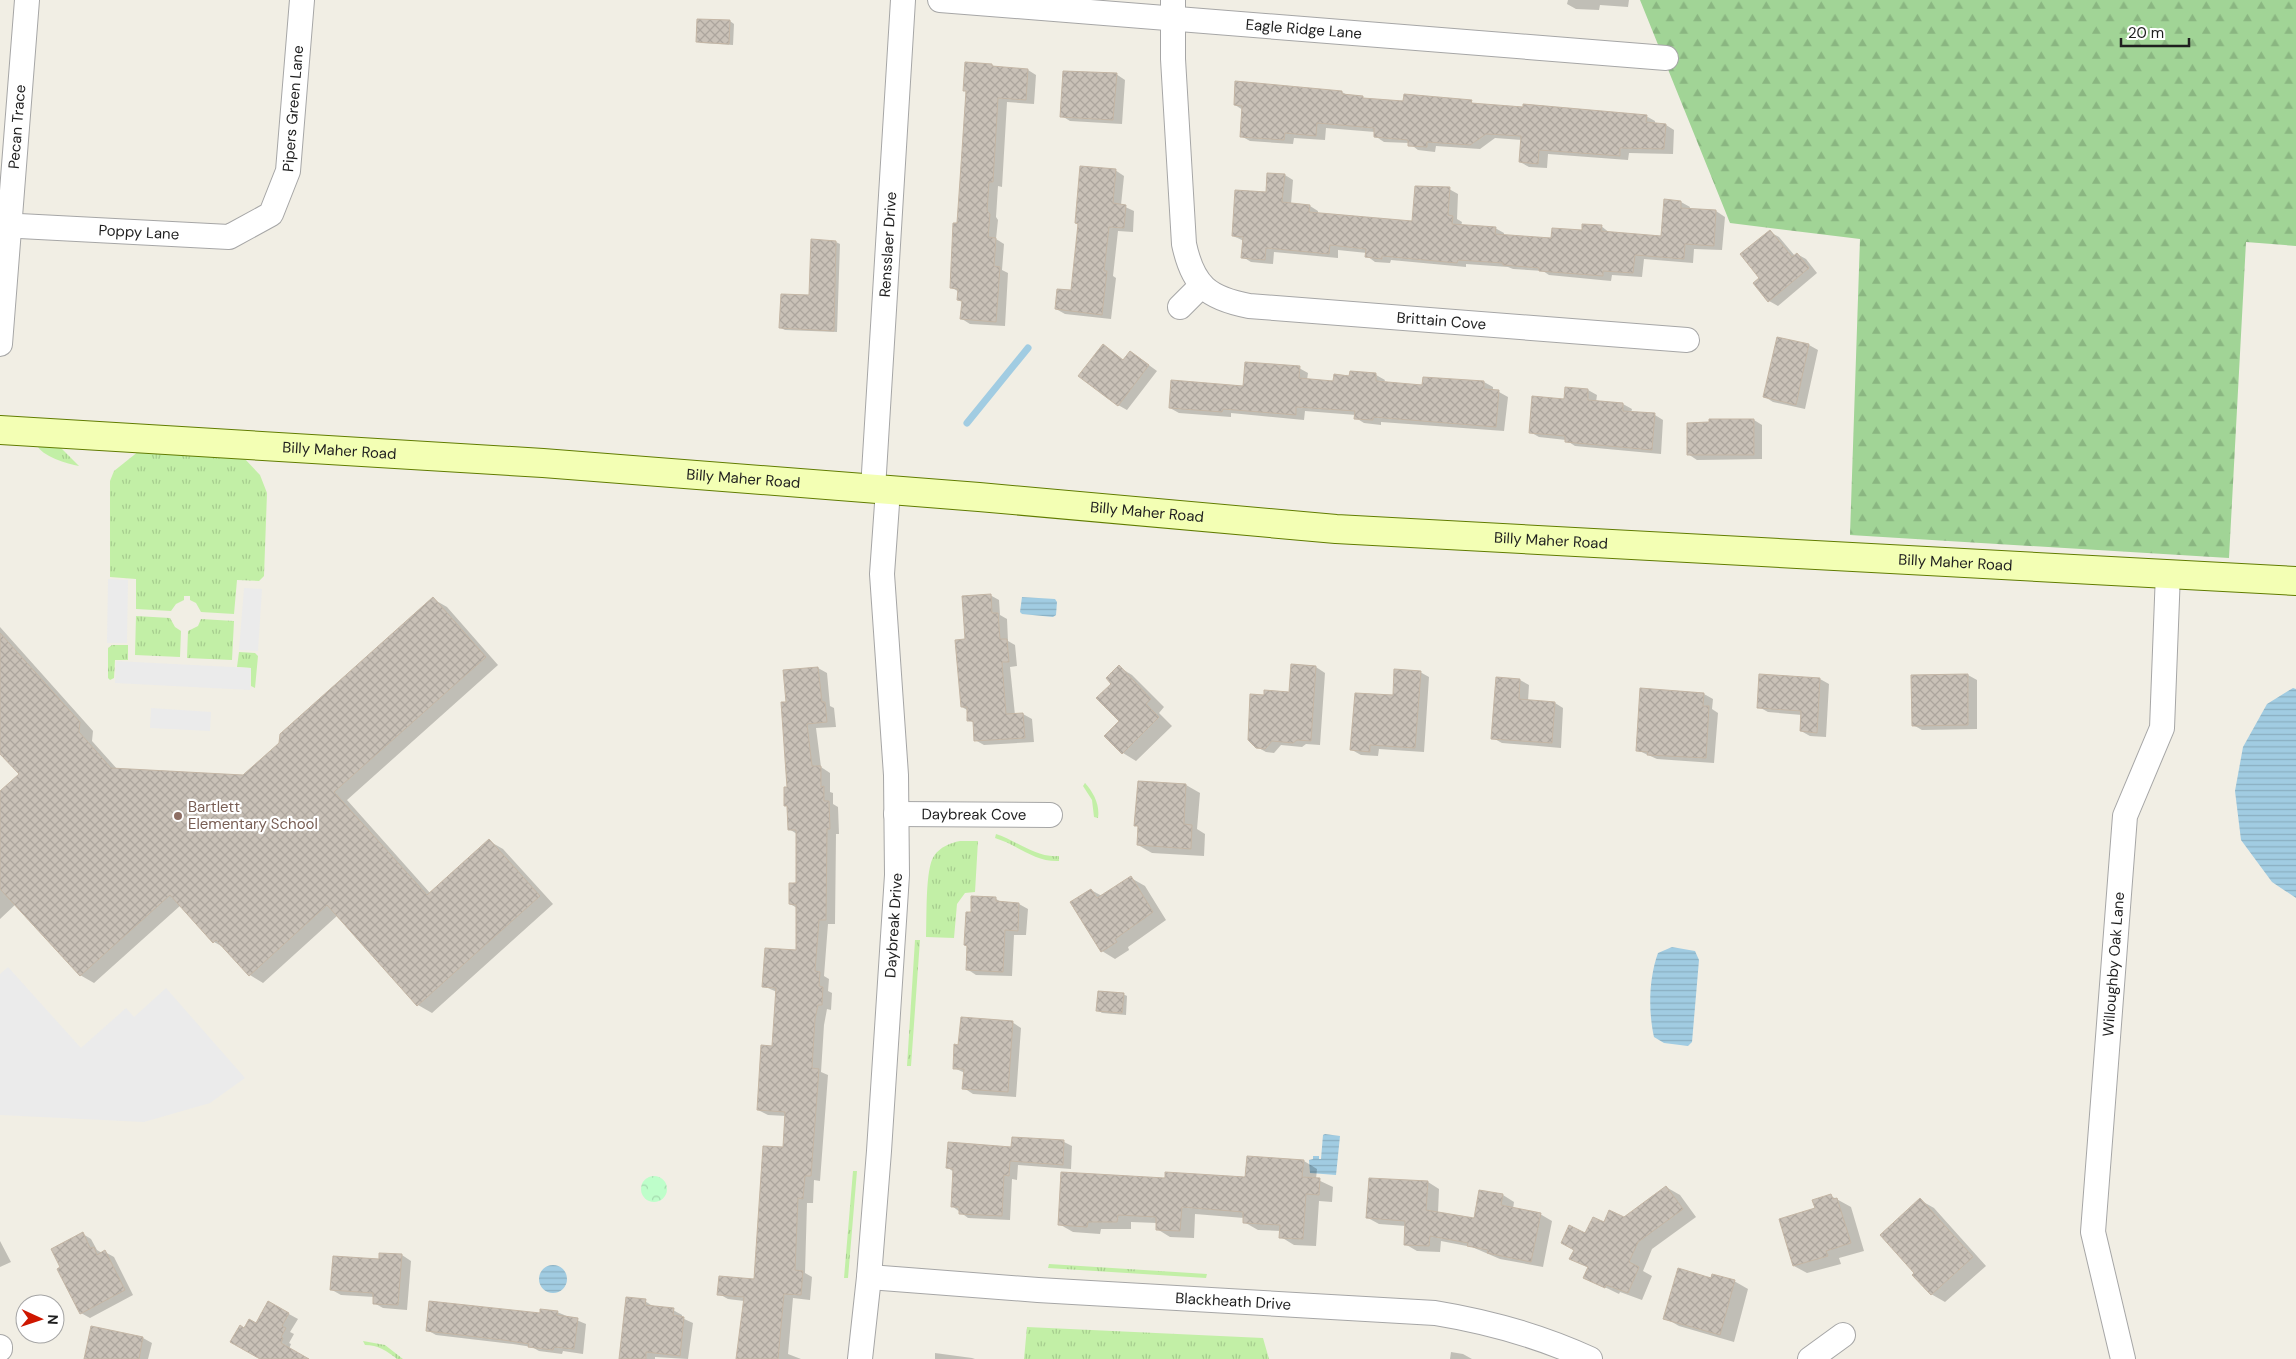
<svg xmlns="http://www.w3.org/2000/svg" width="2296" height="1359" font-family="'DM Sans',sans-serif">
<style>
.grass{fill:url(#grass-tufts)}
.forest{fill:url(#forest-firs)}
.park{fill:url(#park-crowns)}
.parking{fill:#ebebeb}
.water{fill:url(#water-rules)}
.shadow{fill:#0003}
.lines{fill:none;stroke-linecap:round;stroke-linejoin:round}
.stream{stroke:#a1cce2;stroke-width:7}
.building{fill:url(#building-cross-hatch);stroke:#c4b6a5}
.minor-casing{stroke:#a6a6a6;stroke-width:26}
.secondary-casing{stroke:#617c00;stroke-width:30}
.minor{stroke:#fff;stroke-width:24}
.secondary{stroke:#f3ffb4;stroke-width:28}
.education-dot{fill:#8d6e63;stroke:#fff;stroke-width:2}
.labels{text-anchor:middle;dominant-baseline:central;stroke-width:4.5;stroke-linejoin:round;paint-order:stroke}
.street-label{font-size:15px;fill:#1f1f1f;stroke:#fff}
.education-label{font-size:15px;fill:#785e54;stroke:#fff;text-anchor:start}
</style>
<defs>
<pattern id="grass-tufts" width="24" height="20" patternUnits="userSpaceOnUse" patternTransform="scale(1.25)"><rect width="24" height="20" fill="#c2efa6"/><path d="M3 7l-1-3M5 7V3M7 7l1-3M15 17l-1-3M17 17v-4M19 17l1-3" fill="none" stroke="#a6cc8e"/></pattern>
<pattern id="forest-firs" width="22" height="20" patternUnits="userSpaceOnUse" patternTransform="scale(1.25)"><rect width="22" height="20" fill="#a1d496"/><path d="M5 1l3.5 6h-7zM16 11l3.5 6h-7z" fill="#8ab681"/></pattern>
<pattern id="park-crowns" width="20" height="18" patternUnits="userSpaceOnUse" patternTransform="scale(1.25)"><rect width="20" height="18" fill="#befeca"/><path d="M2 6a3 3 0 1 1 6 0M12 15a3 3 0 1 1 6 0" fill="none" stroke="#a3d9ad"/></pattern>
<pattern id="water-rules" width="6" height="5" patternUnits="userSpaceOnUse" patternTransform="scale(1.25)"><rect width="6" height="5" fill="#a1cce2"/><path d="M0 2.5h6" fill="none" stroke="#8aafc1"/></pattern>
<pattern id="building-cross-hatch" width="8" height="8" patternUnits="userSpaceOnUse" patternTransform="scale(1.25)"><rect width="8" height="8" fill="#c9c1b7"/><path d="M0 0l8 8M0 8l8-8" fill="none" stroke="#aca59d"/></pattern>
</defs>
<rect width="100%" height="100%" fill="#f1eee4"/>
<path class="grass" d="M37,445L59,446L79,466C68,464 41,456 37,445Z
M139,451L244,458L260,475L267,493L264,576L259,581L237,580L234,614L201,612L196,603L190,600V596H184V600L176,604L171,611L136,609V579L110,577V481L114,471Z
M136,616L170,618L175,627L181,631L180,657L135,655Z
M201,619L234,621L232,660L187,658L188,631L198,626Z
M112,645H128V660H115L114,678L110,680L108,678V648Z
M239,652L255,653L258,656L255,688L251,686V668L237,667Z
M1085,783C1094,793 1100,805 1098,818L1094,817L1092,800L1083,786Z
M996,834C1018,841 1035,858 1059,856V861C1034,862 1018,845 995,838Z
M960,841H978L975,892L965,893L957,904L954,938L926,937C927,919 925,868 934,856C940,847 950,843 960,841Z
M915,940H920L911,1066H907Z
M853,1171H857L848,1278H844Z
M1049,1264L1207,1274L1206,1278L1048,1268Z
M1027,1327L1263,1338L1269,1359H1024Z
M363,1341L385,1345L403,1359H397C387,1351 378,1345 365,1345Z"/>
<path class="forest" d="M1640,0H2296V246L2246,242L2229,558L1850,535L1860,239L1730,223Z"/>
<path class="park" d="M641 1189a13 13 0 1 1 26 0a13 13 0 1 1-26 0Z"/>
<path class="parking" d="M108,579L128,580L127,643H107Z
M244,588L262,589L258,651L239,650Z
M116,661L251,668L250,690L115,683Z
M151,708L211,712L210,731L150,728Z
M8,967L81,1048L126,1008L134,1017L166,988L245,1078L210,1103L144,1122L0,1115V974Z"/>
<path class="water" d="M1022,597L1055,599L1057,602L1056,615L1053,617L1022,614L1020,612Z
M2293,688L2296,689V898L2272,882L2241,840L2235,791L2243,747L2267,704Z
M1672,947L1695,951L1699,960L1692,1042L1688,1046L1664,1043L1654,1037C1648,1010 1649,978 1658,953Z
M1325,1134L1340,1136L1336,1175L1310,1173L1309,1160L1313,1159V1156H1319V1159H1321L1323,1135Z
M539 1279a14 14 0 1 1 28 0a14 14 0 1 1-28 0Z"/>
<path class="shadow" d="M1568,0H1629L1628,7L1600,5L1599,10L1576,9L1567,4Z
M730,21L734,24L733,45L701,43L697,41Z
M992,65L997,68L1028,70L1036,75L1034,104L1007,102L1002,187L998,186L996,217L998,220L996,239L1004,244L1002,270L1008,273L1005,326L970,324L962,319L963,302L958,300L959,292L951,287L958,224Z
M1116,74L1125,80L1122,124L1070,121L1062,116Z
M1342,92L1349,96L1366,99L1404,102H1471L1477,105L1646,116L1655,121V124L1666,125L1674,130L1673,154L1629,153L1628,160L1548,154L1547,168L1529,167L1520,162L1522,140L1495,138L1480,149L1436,146L1435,152L1418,150L1409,143L1384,142L1375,136V132L1326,128L1325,140L1294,138L1293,144L1250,141L1241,136L1243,110L1235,105Z
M1115,170L1124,176L1121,205L1134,211L1133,232L1118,231L1113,276L1116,278L1111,319L1065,314L1056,309L1072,291L1079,224Z
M1285,175L1293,180L1291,204L1310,206L1318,211V214L1413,222L1449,189L1458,194L1457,219L1462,222L1461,226L1495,228L1504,233V236L1552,240L1601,226L1610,233L1662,238L1681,202L1690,207L1689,210L1716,211L1725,217L1722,250L1694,249L1693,263L1644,259L1642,277L1612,275L1611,281L1549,275L1543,271L1513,269L1508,267L1466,264V267L1391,260L1390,263L1375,262L1367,256V253L1338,250V258L1274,252L1273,264L1251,262L1243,257L1244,241L1233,236L1267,193Z
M1770,232L1779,237L1795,256L1797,254L1806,259L1817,273L1778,306L1769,301Z
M812,241L836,242L840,244L837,332L785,330L781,328L810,296Z
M1777,338L1809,345L1818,350L1805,409L1773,402L1765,397Z
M1103,346L1124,361L1131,352L1157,371L1127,410L1118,405Z
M1299,368L1308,373L1307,380L1334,382L1351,377L1376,375L1385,380L1384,383L1423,387L1484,382L1493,387V391L1499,392L1508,397L1504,431L1381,422V425L1364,423L1356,418V415L1305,411L1304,420L1231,413V417L1179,413L1170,408L1245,387Z
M1588,390L1597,395L1596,402L1623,404L1632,409L1631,413L1655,415L1663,420L1661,454L1575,446L1566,440L1539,437L1530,432L1565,400Z
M1754,420L1762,425V459L1697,460L1688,454L1710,424Z
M990,595L999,600L1000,615L1007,619L1008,641L1015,645L1017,666L1010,667L1015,715L1023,714L1032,719L1034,742L984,745L975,740L974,723L969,720L967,710L962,707L966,640Z
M433,599L447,607L498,665L347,800L430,893L489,841L503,849L553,904L432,1013L418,1005L338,915L263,983L250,975L225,948L214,942L181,905L94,983L80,975L16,904L0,919V793L20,774L0,752V627L93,731L92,741L118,770L244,777Z
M1119,667L1132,675L1164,707L1159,713L1172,726L1136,761L1123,753L1121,721L1113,684Z
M1316,667L1325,673L1320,745L1306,744L1302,747L1281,745L1274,753L1266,752L1257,747L1265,696L1290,693Z
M818,668L827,673L830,706L834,708L836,727L816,728L821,767L830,773V792L833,793V804L838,807L839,834H836L835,924H828L824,976L829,979L828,991L832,993L831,1010L827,1009L824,1025L821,1072L828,1075L820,1181L814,1180L813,1203H807L805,1273L812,1277L810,1300L793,1298L788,1354L801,1359H738L744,1301L728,1299L719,1294L755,1281L784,1149L786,1116L768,1115L758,1110L773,1047L777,992L763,986L797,951V908L790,904L797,884V834L789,829L788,806L786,805L788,788L787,703Z
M1420,672L1429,677L1424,752L1379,749L1378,756L1361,755L1352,750L1394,697Z
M1968,675L1977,680V729L1922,730L1913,725Z
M1820,679L1829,684L1826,737L1810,736L1801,731L1802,715L1768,712L1759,707Z
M1520,680L1529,685L1528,701L1555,703L1563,708L1561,748L1502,743L1493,738Z
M1704,694L1713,699L1712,709L1718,713L1714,763L1657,759L1637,750Z
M1139,782L1186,785L1200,793L1197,829L1205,834L1204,856L1152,853L1138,845L1139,827L1135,825Z
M1131,878L1145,886L1166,920L1128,947L1129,950L1115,959L1102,951L1091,890L1102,896Z
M996,899L1003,903L1019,904L1028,909L1026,935H1014L1012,976L976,975L967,969L972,914Z
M1123,994L1127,996L1126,1015L1102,1013L1098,1010Z
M1012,1022L1021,1028L1016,1097L973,1094L964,1088L965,1073L954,1068L960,1046Z
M1064,1142L1072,1146L1071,1169L1018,1165L1017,1180L1012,1179L1010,1220L968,1218L952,1206L954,1172L948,1168L1012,1148Z
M1248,1157L1304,1161L1317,1169L1316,1179L1333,1187L1332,1202L1319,1201L1316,1246L1294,1245L1281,1237V1231L1258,1230L1244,1222V1218L1195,1214L1194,1238L1170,1237L1157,1229V1223L1131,1222V1229H1101L1100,1234L1073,1232L1059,1224L1166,1179L1247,1178Z
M1428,1182L1439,1189L1438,1213L1475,1219L1480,1191L1503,1195L1514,1202L1513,1209L1540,1214L1552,1221L1543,1267L1500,1259L1472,1247L1441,1241L1440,1252L1417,1251L1405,1244L1406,1226L1379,1224L1368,1218Z
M1666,1187L1680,1195L1696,1217L1652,1249L1643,1271L1652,1276L1642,1300L1620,1292L1619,1294L1584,1277L1589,1268L1571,1258L1586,1234L1605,1224L1624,1218Z
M1831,1196L1851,1207L1864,1251L1839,1258L1841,1264L1807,1273L1794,1266L1816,1209Z
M1920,1200L1934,1208L1986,1266L1945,1302L1931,1294Z
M83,1234L91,1239L97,1250L102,1253L105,1252L114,1257L133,1295L90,1318L81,1313Z
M0,1241L11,1262L0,1267Z
M402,1255L411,1261L407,1310L383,1308L374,1303V1297L341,1295L332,1290L380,1260Z
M1712,1279L1734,1281L1748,1289L1734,1342L1679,1326L1665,1318Z
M645,1301L654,1307L673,1310L682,1315V1318L693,1323L688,1359L655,1357V1359H623Z
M269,1303L298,1319L290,1332L294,1334L289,1343L291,1344L289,1349L298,1359H263L244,1329L256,1325Z
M557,1312L586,1324L583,1354L563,1351L562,1354L539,1351L532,1347L513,1344L436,1335L427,1330Z
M143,1338L152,1343L148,1359H86Z
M1451,1352L1463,1354L1472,1359H1450Z
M935,1353L972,1358L975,1359H935Z"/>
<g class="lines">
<path class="stream" d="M967,423L1028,348"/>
</g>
<path class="building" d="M697,19L730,20L729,44L696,42Z
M965,62L992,64V66L1028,69L1026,100L998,98L993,182H989L987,211L990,214L988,237L996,238L994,266L1000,267L996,322L960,319L962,301L957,300L958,289L950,288L953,223H957L960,180L966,91H963Z
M1063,71L1117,73L1113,120L1060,117Z
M1235,81L1342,91V94L1363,96V98L1403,101L1404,94L1472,100L1471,103L1523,107V104L1647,115L1646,122L1666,124L1664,149L1620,148V156L1539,150L1538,164L1519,162L1521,136L1486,134L1470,145L1427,142V147L1408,146V140L1374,137V128L1317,123L1316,136L1285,133L1284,140L1240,137L1242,106L1234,105Z
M1080,166L1116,169L1113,203L1126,205L1124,228L1109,227L1104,271H1107L1102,315L1055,309L1057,289L1071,290L1078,224L1075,223Z
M1267,173L1285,174L1282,202L1310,205L1309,212L1412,221L1415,186L1450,187L1448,215L1453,216L1452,224L1496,227L1495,234L1551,238L1552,228L1582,230V224L1602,225L1601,231L1661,236L1664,199L1681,201V208L1716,210L1714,246L1685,244L1684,259L1635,255L1633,273L1603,271V276L1539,271V268L1503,265V263L1458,260L1457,263L1382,256V259L1365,257L1366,249L1330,245L1329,254L1266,248L1265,260L1241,258L1243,237L1232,236L1235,190L1266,192Z
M1770,230L1792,257L1797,253L1809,268L1768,302L1753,283L1759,278L1740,254Z
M811,239L836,241L834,331L779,328L781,294L809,295Z
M1777,337L1809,344L1796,405L1763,397Z
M1103,344L1123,360L1130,351L1149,365L1118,406L1078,376Z
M1245,362L1300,366L1299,378L1333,381L1334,374L1349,376L1350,371L1376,373V381L1422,385L1423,377L1484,381V389L1499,390L1496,427L1373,417V420L1354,419L1355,411L1296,407V415L1223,409L1222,412L1169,408L1171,380L1243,386Z
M1565,387L1588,389V400L1623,403V411L1655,413L1652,450L1565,442V436L1529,433L1532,396L1564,399Z
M1709,419H1754V455H1687V423L1709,422Z
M991,594L992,613H998L1000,639H1007L1009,662H1002L1006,714L1023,713L1025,738L974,741L973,721H967V707H961L955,640L965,639L962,596Z
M433,597L486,657L334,792L427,895L489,839L540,896L417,1006L327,905L249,976L216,940L213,943L170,895L80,976L0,889V791L19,774L0,754V633L80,722L79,732L111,768L243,775L279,743L280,734Z
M1291,664L1316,666L1311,741L1297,740L1293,743L1272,741L1265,749L1256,748L1248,740L1250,694L1264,695V690L1289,692Z
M1119,665L1151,699L1146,704L1159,717L1122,754L1104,736L1119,721L1096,698L1111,684L1106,678Z
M818,667L822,702H825L827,722L807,724L812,766H821V787L824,786V801H829L830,829H827L826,920H819L815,971L820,972L819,986L823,987L822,1005H818L815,1019L812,1068L819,1069L811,1176H805L803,1199L798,1198L795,1270L803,1271L801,1295L784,1294L778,1359H736L744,1297L717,1295L719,1276L754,1279L763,1146L783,1147L785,1112L757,1110L761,1045L772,1046L776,988L762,987L765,948L796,950V905L789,904V883H796V830H788L787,806H784V787H787L781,702H786L783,670Z
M1394,669L1421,671L1415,748L1370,745V752L1350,750L1355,693L1393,695Z
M1759,674L1820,678L1817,733L1800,731L1801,711L1757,708Z
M1968,674V725L1912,726L1911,675Z
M1496,677L1520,679L1519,699L1555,702L1552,743L1491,739Z
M1640,688L1704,693L1703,706H1709L1706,758L1647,755L1648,752L1636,751Z
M1138,781L1186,784L1184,824L1192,825L1191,849L1137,845L1138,826H1134Z
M1131,876L1153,912L1115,939L1117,942L1101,952L1070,902L1091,889L1097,898Z
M971,896L996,897V901L1019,903L1018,931L1005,930L1003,972L966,970L967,946L964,945L966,912H971Z
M1098,991L1124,993L1122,1013L1096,1011Z
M961,1017L1013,1021L1008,1092L962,1089L964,1069H953L954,1044L958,1045Z
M1012,1137L1064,1140L1063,1165L1010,1161L1009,1176L1004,1175L1002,1216L959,1214V1207H951L953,1169L946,1168L948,1142L1011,1147Z
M1247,1156L1304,1160L1302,1177L1320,1178L1319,1195L1306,1194L1303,1239L1279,1238L1280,1225L1243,1223V1212L1182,1207L1180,1231L1156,1230V1217L1118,1215L1117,1222H1088L1087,1227L1058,1225L1061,1172L1165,1178V1172L1245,1177Z
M1369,1178L1428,1181L1426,1210L1474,1218L1479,1190L1503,1194L1501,1205L1541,1213L1531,1262L1487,1253L1488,1250L1467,1246L1468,1243L1430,1236L1429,1246L1404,1245L1405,1221L1366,1218Z
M1666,1186L1683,1209L1638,1242L1629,1262L1639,1267L1628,1293L1606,1285L1605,1288L1583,1278L1588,1267L1569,1259L1574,1250L1561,1243L1569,1225L1585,1233L1593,1217L1604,1222L1609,1210L1624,1217Z
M1831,1194L1833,1199L1837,1198L1851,1243L1826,1251L1828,1256L1793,1266L1779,1219L1815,1208L1812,1200Z
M1920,1198L1973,1257L1931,1295L1912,1275L1914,1273L1880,1235Z
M83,1232L90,1248L94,1247L97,1255L105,1250L125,1290L80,1314L57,1269L60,1267L51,1249Z
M379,1253L402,1254L398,1305L373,1304V1293L330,1290L333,1256L379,1259Z
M1678,1268L1711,1278L1712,1274L1735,1280L1720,1335L1663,1319Z
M626,1297L646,1299L645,1305L674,1308L673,1315L684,1317L680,1356L646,1352V1359H619Z
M268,1301L289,1313L282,1326L286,1328L281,1337L283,1338L281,1343L309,1359H260L230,1342L240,1325L244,1328L249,1319L256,1323Z
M429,1301L540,1313V1309L558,1311L557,1315L578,1318L574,1349L554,1347L553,1350L528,1347L529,1344L503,1340L426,1331Z
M91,1326L143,1337L139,1359H84Z"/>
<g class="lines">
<defs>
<g id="minor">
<path id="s1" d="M940,0L1666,58"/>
<path id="s2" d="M1173,0V59L1184,244C1193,286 1208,298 1249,306L1687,340"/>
<path id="s3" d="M0,225L229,237L271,214L288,171L302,0"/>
<path d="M1180,307L1201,286"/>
<path id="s4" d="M0,344L27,0"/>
<path id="s5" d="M873,489L903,0"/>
<path id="s6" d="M896,814L1050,815"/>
<path id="s7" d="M869,1277L1038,1290L1435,1313C1490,1322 1540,1336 1590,1359"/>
<path d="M0,1349V1347"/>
<path id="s8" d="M860,1359L869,1277L879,1151L897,875L896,775L882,574L888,490"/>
<path d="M1810,1359L1843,1335"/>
<path id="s9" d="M2123,1359L2093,1232L2125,816L2162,728L2168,573"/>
</g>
<g id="secondary">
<path id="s10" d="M0,430L543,463L979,497L1336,529L2296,581"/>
</g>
</defs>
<use href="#minor" class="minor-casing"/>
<use href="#secondary" class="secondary-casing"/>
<use href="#minor" class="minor"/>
<use href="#secondary" class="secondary"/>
</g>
<circle class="education-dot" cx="178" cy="816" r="5"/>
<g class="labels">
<g class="street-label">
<text stroke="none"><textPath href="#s1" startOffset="365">Eagle Ridge Lane</textPath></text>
<text stroke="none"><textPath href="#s3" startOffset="386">Pipers Green Lane</textPath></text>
<text stroke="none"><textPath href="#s4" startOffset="218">Pecan Trace</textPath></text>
<text stroke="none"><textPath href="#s3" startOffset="139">Poppy Lane</textPath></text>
<text stroke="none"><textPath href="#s5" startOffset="245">Rensslaer Drive</textPath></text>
<text stroke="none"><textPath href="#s2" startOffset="535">Brittain Cove</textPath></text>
<text stroke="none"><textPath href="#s10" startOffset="340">Billy Maher Road</textPath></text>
<text stroke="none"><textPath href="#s10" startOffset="745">Billy Maher Road</textPath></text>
<text stroke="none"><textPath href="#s10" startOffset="1150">Billy Maher Road</textPath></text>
<text stroke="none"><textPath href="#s10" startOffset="1555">Billy Maher Road</textPath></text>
<text stroke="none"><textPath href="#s10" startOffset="1960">Billy Maher Road</textPath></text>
<text stroke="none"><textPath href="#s6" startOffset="78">Daybreak Cove</textPath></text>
<text stroke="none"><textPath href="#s8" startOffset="435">Daybreak Drive</textPath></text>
<text stroke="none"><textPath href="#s9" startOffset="399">Willoughby Oak Lane</textPath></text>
<text stroke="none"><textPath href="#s7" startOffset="365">Blackheath Drive</textPath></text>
</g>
<g class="education-label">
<text x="188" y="807">Bartlett<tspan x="188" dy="17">Elementary School</tspan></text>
</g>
</g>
<g transform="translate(40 1319) rotate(93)"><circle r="24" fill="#ffffff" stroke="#a5a5a5"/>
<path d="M0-4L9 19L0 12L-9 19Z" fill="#ce1700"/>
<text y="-8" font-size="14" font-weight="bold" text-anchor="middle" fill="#1f1f1f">N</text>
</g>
<path d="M2121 38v8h68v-8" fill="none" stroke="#1f1f1f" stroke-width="2.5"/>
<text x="2128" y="38" font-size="15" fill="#1f1f1f" stroke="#ffffff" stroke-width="4" paint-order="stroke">20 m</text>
</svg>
